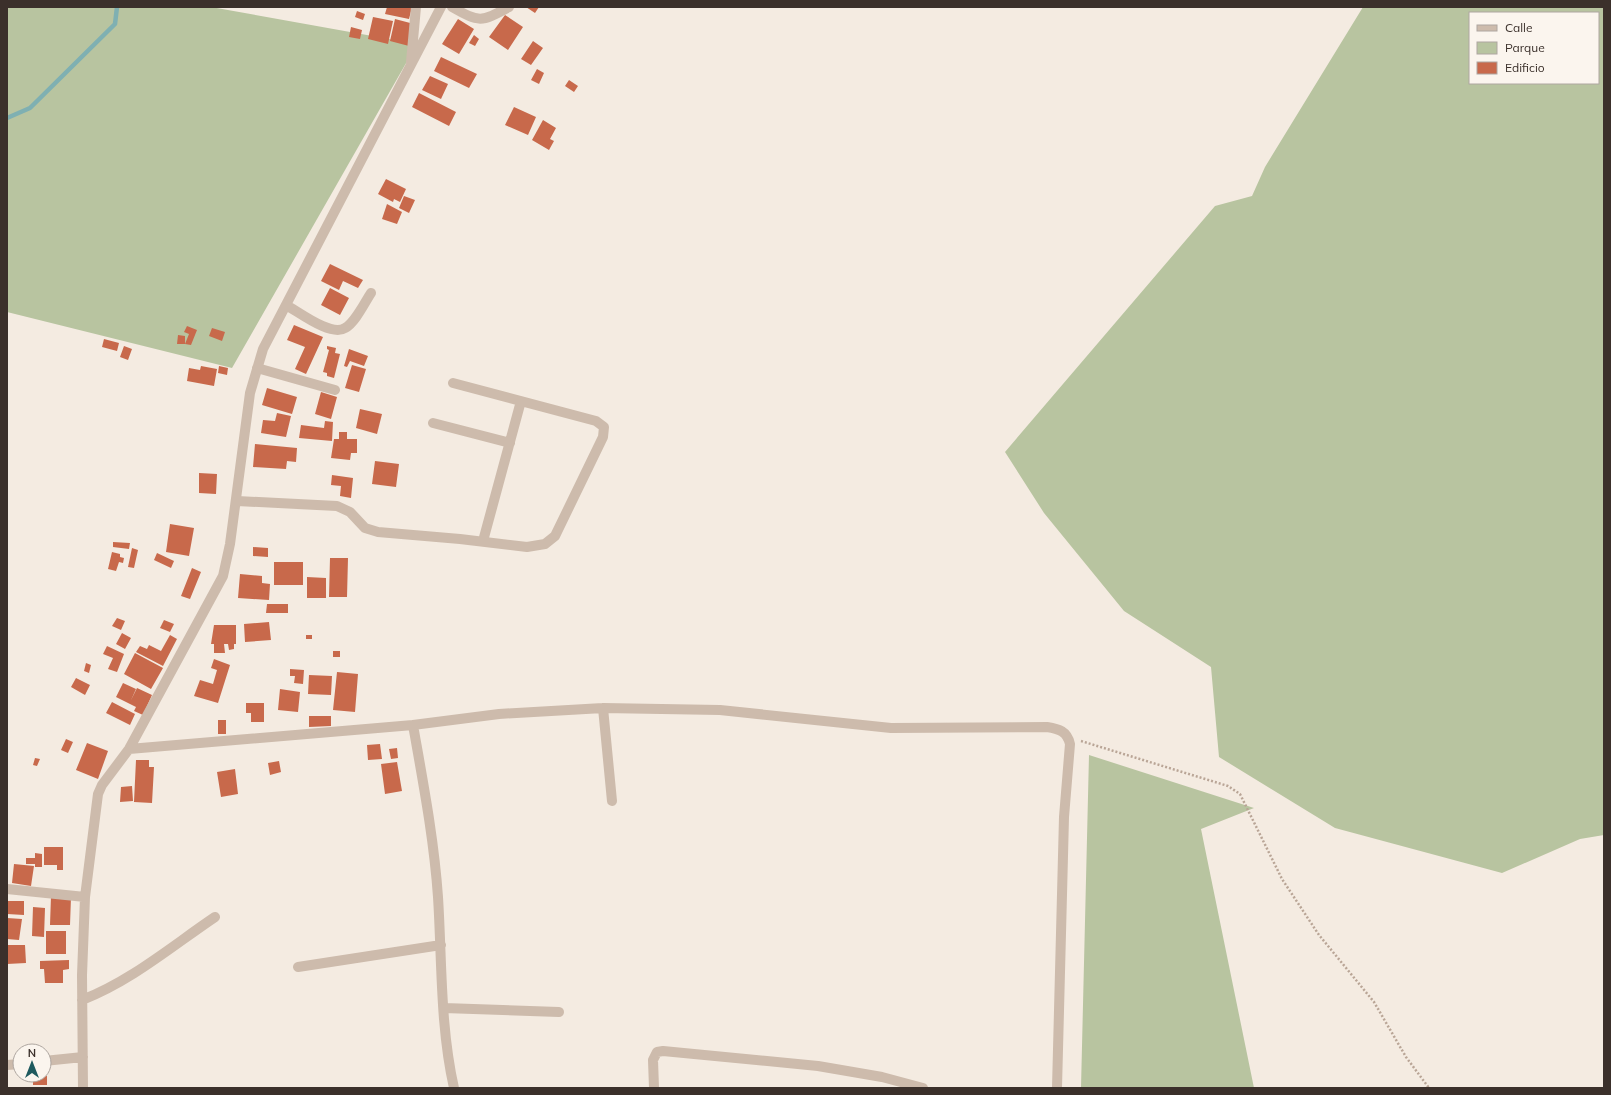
<svg xmlns="http://www.w3.org/2000/svg" width="1611" height="1095" font-family="Mulish,sans-serif">
<style>
.green{fill:#b8c4a0;fill-rule:evenodd}
.lines{fill:none;stroke-linecap:round;stroke-linejoin:round}
.stream{stroke:#7fb0b2;stroke-width:4.5}
.building{fill:#c8694b}
.path{stroke:#b9a596;stroke-width:2.5;stroke-dasharray:2 2;stroke-linecap:butt}
.minor{stroke:#cdbbac;stroke-width:10}
</style>
<rect width="100%" height="100%" fill="#f4ebe1"/>
<path class="green" d="M7,7H211L417,44L232,368L7,312Z
M1363,7H1604V835L1580,839L1502,873L1335,828L1219,757L1211,667L1124,611L1044,513L1005,452L1215,206L1252,196L1265,167ZM1470,13H1598V83H1470Z
M1089,755L1254,808L1201,829L1254,1088H1081Z"/>
<g class="lines">
<path class="stream" d="M7,118L30,108L115,24L117,7"/>
</g>
<path class="building" d="M387,7H412L409,19L385,14Z
M526,7H539L535,13Z
M357,11L365,14L363,20L355,17Z
M505,15L523,27L508,50L489,37Z
M373,17L393,21L388,44L368,39Z
M395,19L414,24L409,46L390,41Z
M458,19L474,29L459,54L442,44Z
M351,27L362,30L360,39L349,37Z
M474,35L479,39L475,46L469,43Z
M533,41L543,48L531,65L521,59Z
M441,57L477,74L469,88L434,71Z
M537,69L544,73L539,84L531,80Z
M430,76L448,84L441,99L422,90Z
M569,80L578,86L574,92L565,86Z
M419,93L456,112L449,126L412,107Z
M514,107L536,117L528,135L505,125Z
M543,120L556,128L550,139L554,141L549,150L532,140Z
M386,179L406,189L400,202L394,199L393,202L378,194Z
M404,196L415,200L409,213L399,208Z
M387,204L402,212L397,224L382,219Z
M330,264L363,280L358,288L343,281L339,290L321,281Z
M330,288L349,298L340,315L321,305Z
M294,325L323,337L306,374L295,369L305,347L287,340Z
M187,326L197,330L191,345L185,344L189,334L184,332Z
M212,328L225,332L222,341L209,336Z
M178,335L185,336V344H177Z
M104,339L119,343L117,351L102,347Z
M124,346L132,349L128,360L120,357Z
M327,346L336,348L335,353L340,354L334,378L327,376V373L323,372L329,350L327,349Z
M349,349L368,356L364,366L350,361L347,367L344,366Z
M352,365L366,369L359,392L345,388Z
M201,366L217,369L214,386L187,381L189,368L200,370Z
M219,366L228,368L227,375L218,373Z
M267,388L297,397L292,414L262,405Z
M321,392L337,397L331,419L315,414Z
M360,409L382,414L377,434L356,428Z
M277,413L291,416L286,437L261,433L263,420L275,421Z
M325,421L333,422L332,441L299,438L301,425L324,428Z
M339,432H347V439H357V453H351L350,460L331,458L334,439H339Z
M255,444L297,448L296,462L287,461L286,469L253,467Z
M375,461L399,464L396,487L372,484Z
M199,473L217,474L216,494L199,493Z
M332,475L353,478L351,498L340,496L341,486L331,485Z
M170,524L194,528L189,556L166,552Z
M113,542L130,543L129,549L113,547Z
M253,547L268,548V557L253,556Z
M132,548L138,550L134,568L128,567Z
M112,552L120,554V557L124,558L123,563L119,562L116,571L108,569Z
M157,553L174,561L171,568L154,560Z
M330,558H348L347,597H329Z
M274,562H303V585H274Z
M192,568L201,572L190,599L181,596Z
M240,574L262,576V583L270,584L269,600L238,598Z
M307,577L326,578V598H307Z
M267,604H288V613H266Z
M117,618L125,621L121,630L112,626Z
M164,620L174,624L170,632L160,628Z
M269,622L271,640L245,642L244,624Z
M214,625H236V644H234V649L229,650L228,644H224L225,653H214V644H211Z
M122,633L131,638L125,649L116,644Z
M170,635L177,639L163,666L136,652L140,646L147,649L149,645L161,651Z
M306,635H312V639H306Z
M107,646L124,654L117,672L108,669L113,658L103,654Z
M333,651H340V657H333Z
M135,653L163,668L151,689L124,674Z
M214,659L230,665L218,703L194,696L200,680L213,684L217,670L211,668Z
M86,663L91,665L89,673L84,671Z
M290,669L304,670L303,684L294,683L295,676H290Z
M337,672L358,674L355,712L333,710Z
M309,675L332,676L331,695L308,694Z
M76,678L90,685L85,695L71,687Z
M123,683L136,689L131,700L137,688L152,695L143,715L134,711L136,707L116,697Z
M280,689L300,692L298,712L278,710Z
M112,702L135,714L130,725L106,713Z
M246,703H264V722H251V713H246Z
M309,716H331V726L309,727Z
M218,720H226V734H218Z
M66,739L73,742L68,753L61,750Z
M87,743L108,751L98,779L76,770Z
M380,744L382,759L368,760L367,745Z
M397,748L398,758L391,759L389,749Z
M35,758L40,759L37,766L33,765Z
M136,760H149V767H154L152,803L134,802Z
M279,761L281,772L270,775L268,763Z
M397,762L402,791L385,794L381,764Z
M235,769L238,794L221,797L217,772Z
M132,786L133,801L120,802L121,787Z
M44,847H63V870H57V865H44Z
M35,853L42,854V867H35V864H26V858H35Z
M14,864L34,866L31,886L12,883Z
M51,896L71,897L70,925H50Z
M7,901H24V915L7,914Z
M33,907L45,908L44,937L32,936Z
M7,918L22,919L19,940L7,939Z
M46,931H66V954H46Z
M7,945H25L26,963L7,964Z
M69,960V969L63,970V983H45L44,969H40V961Z
M47,1076V1085H33V1077Z"/>
<g class="lines">
<path class="path" d="M1081,741L1228,786L1240,794L1282,879L1319,935L1374,1002L1406,1057L1429,1088"/>
<path class="minor" d="M452,7C480,23 481,22 509,7
M411,62L416,7
M286,305C299,312 331,337 345,328C355,323 365,302 371,293
M257,368L335,390
M433,423L510,443
M237,501L337,506L350,512L365,528L378,532L460,539L527,547L545,544L555,536L603,437L604,427L596,421L453,383
M483,541L521,401
M603,708L612,801
M413,725C423,782 434,839 438,897C442,960 440,1026 454,1088
M129,749L413,725L499,714L603,708L720,710L891,728L1047,727C1059,729 1067,731 1070,744L1064,817L1057,1088
M7,889L85,897
M298,967L441,945
M82,1000C131,981 172,946 215,917
M444,1008L559,1012
M44,1061L83,1057
M7,1065L20,1064
M83,1088L82,975L85,897L98,794L102,785L129,749L223,576L230,544L250,393L263,349L441,7
M654,1088L653,1060L657,1052L663,1051L818,1066L882,1077L923,1088"/>
</g>
<rect width="1611" height="1095" fill="none" stroke="#3b302b" stroke-width="16"/>
<rect x="1469" y="12" width="130" height="72" fill="#fbf5ee" stroke="#aea6a0"/>
<rect x="1477" y="25" width="20" height="6" fill="#cdbbac" stroke="#aea6a0"/>
<text x="1505" y="32" font-size="12" fill="#3b302b">Calle</text>
<rect x="1477" y="42" width="20" height="12" fill="#b8c4a0" stroke="#aea6a0"/>
<text x="1505" y="52" font-size="12" fill="#3b302b">Parque</text>
<rect x="1477" y="62" width="20" height="12" fill="#c8694b" stroke="#aea6a0"/>
<text x="1505" y="72" font-size="12" fill="#3b302b">Edificio</text>
<g transform="translate(32 1063)"><circle r="19" fill="#fbf5ee" stroke="#aea6a0"/>
<path d="M0-3L7 15L0 10L-7 15Z" fill="#1f5a5e"/>
<text y="-6" font-size="11" font-weight="bold" text-anchor="middle" fill="#3b302b">N</text>
</g>
</svg>
